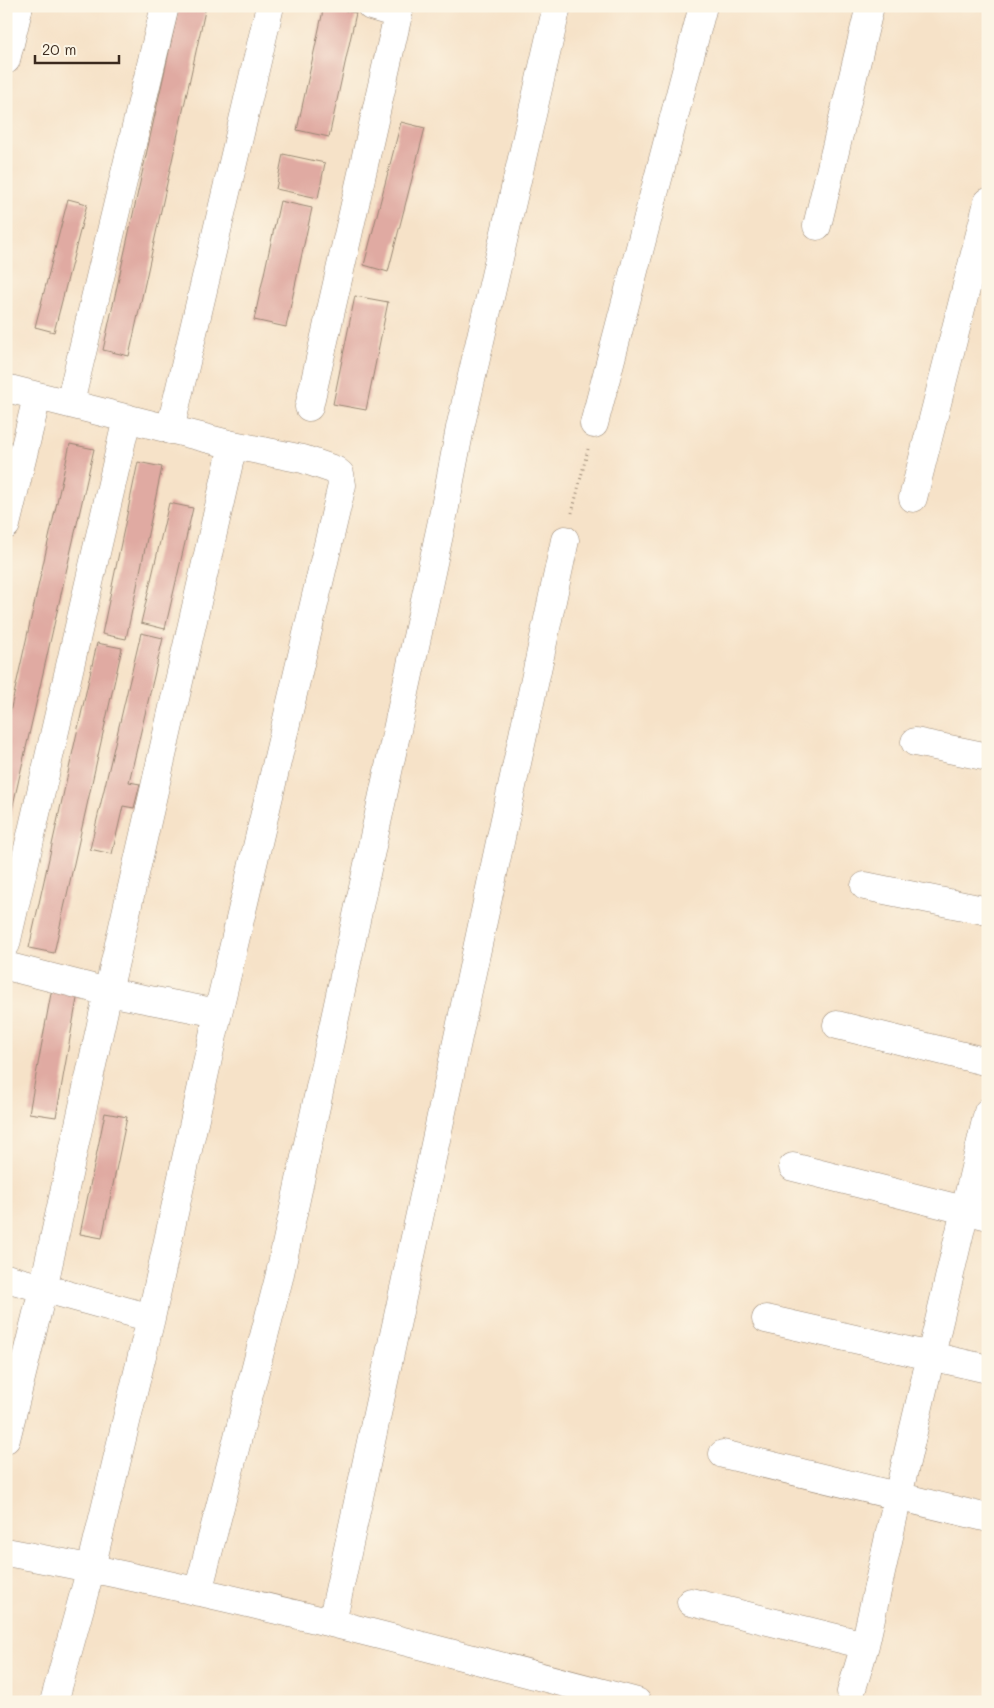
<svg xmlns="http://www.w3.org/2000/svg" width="994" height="1708" font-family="Mali,sans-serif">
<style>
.building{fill:#e0aaa2}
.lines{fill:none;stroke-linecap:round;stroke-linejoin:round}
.minor-casing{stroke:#988673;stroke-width:29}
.path{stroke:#988673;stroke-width:3;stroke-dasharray:1 4;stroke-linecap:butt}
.minor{stroke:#fff;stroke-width:28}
</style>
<rect width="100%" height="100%" fill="#fcf5e5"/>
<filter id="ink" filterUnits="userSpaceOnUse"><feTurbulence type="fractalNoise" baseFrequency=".02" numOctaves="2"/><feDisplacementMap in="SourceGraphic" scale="10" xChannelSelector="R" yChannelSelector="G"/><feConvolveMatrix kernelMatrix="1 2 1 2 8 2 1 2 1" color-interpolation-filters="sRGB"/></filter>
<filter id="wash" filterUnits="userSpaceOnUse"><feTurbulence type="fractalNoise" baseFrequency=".0096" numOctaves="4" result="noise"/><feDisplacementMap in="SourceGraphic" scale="20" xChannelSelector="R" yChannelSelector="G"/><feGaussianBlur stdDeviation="1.12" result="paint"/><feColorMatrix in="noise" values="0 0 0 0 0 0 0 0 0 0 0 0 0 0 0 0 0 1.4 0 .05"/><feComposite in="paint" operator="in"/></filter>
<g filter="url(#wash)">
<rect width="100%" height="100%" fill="#f6e2c8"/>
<g id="blocks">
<path class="building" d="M179,6H206L129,356L103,350Z
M324,6L356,13L329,137L297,130Z
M401,122L425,128L388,272L364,265Z
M283,154L325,163L318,198L276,189Z
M68,199L87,204L54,332L35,327Z
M280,201L312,208L286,327L254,320Z
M355,296L388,302L366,410L333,404Z
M70,444L94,449L6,836V730Z
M138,462L162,467L126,639L102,634Z
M169,503L193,508L165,629L141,623Z
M141,633L163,638L129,782L140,784L134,808L123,806L112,854L90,849Z
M97,643L122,648L54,953L29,948Z
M52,988L78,993L56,1117L29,1113Z
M105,1113L127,1117L102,1238L80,1234Z"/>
</g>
</g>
<g filter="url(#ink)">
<use href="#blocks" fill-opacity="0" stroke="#988673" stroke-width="1"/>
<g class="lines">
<defs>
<path id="minor" d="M371,6L398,14
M6,60L19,6
M817,226L870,6
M6,388L233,445L303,459L335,470L340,474L342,485L218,1013L151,1318L91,1568L54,1702
M70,403L165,6
M309,407L400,6
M594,424L703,6
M170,430L270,6
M913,498L988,202
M6,525L37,397
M915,742L988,757
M865,886L988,911
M6,944L127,418
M6,966L108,992L218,1013
M837,1025L988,1062
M793,1167L988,1216
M6,1278L151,1318
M766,1319L988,1369
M6,1439L43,1289L108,992L233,445
M723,1454L988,1518
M6,1552C219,1591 428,1647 637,1702
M198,1592L279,1278L445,507L460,428L557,6
M691,1602L865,1645
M332,1623L565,540
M851,1692L865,1645L898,1496L988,1112"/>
</defs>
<use href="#minor" class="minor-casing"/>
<path class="path" d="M572,513L588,449"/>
<use href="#minor" class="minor"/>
</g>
</g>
<rect width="994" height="1708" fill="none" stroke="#fcf5e5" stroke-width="25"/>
<path d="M35 55v8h84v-8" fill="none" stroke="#3b2a1e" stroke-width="2.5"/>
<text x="42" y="55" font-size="15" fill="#3b2a1e" stroke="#fcf5e5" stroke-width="4" paint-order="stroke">20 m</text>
</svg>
